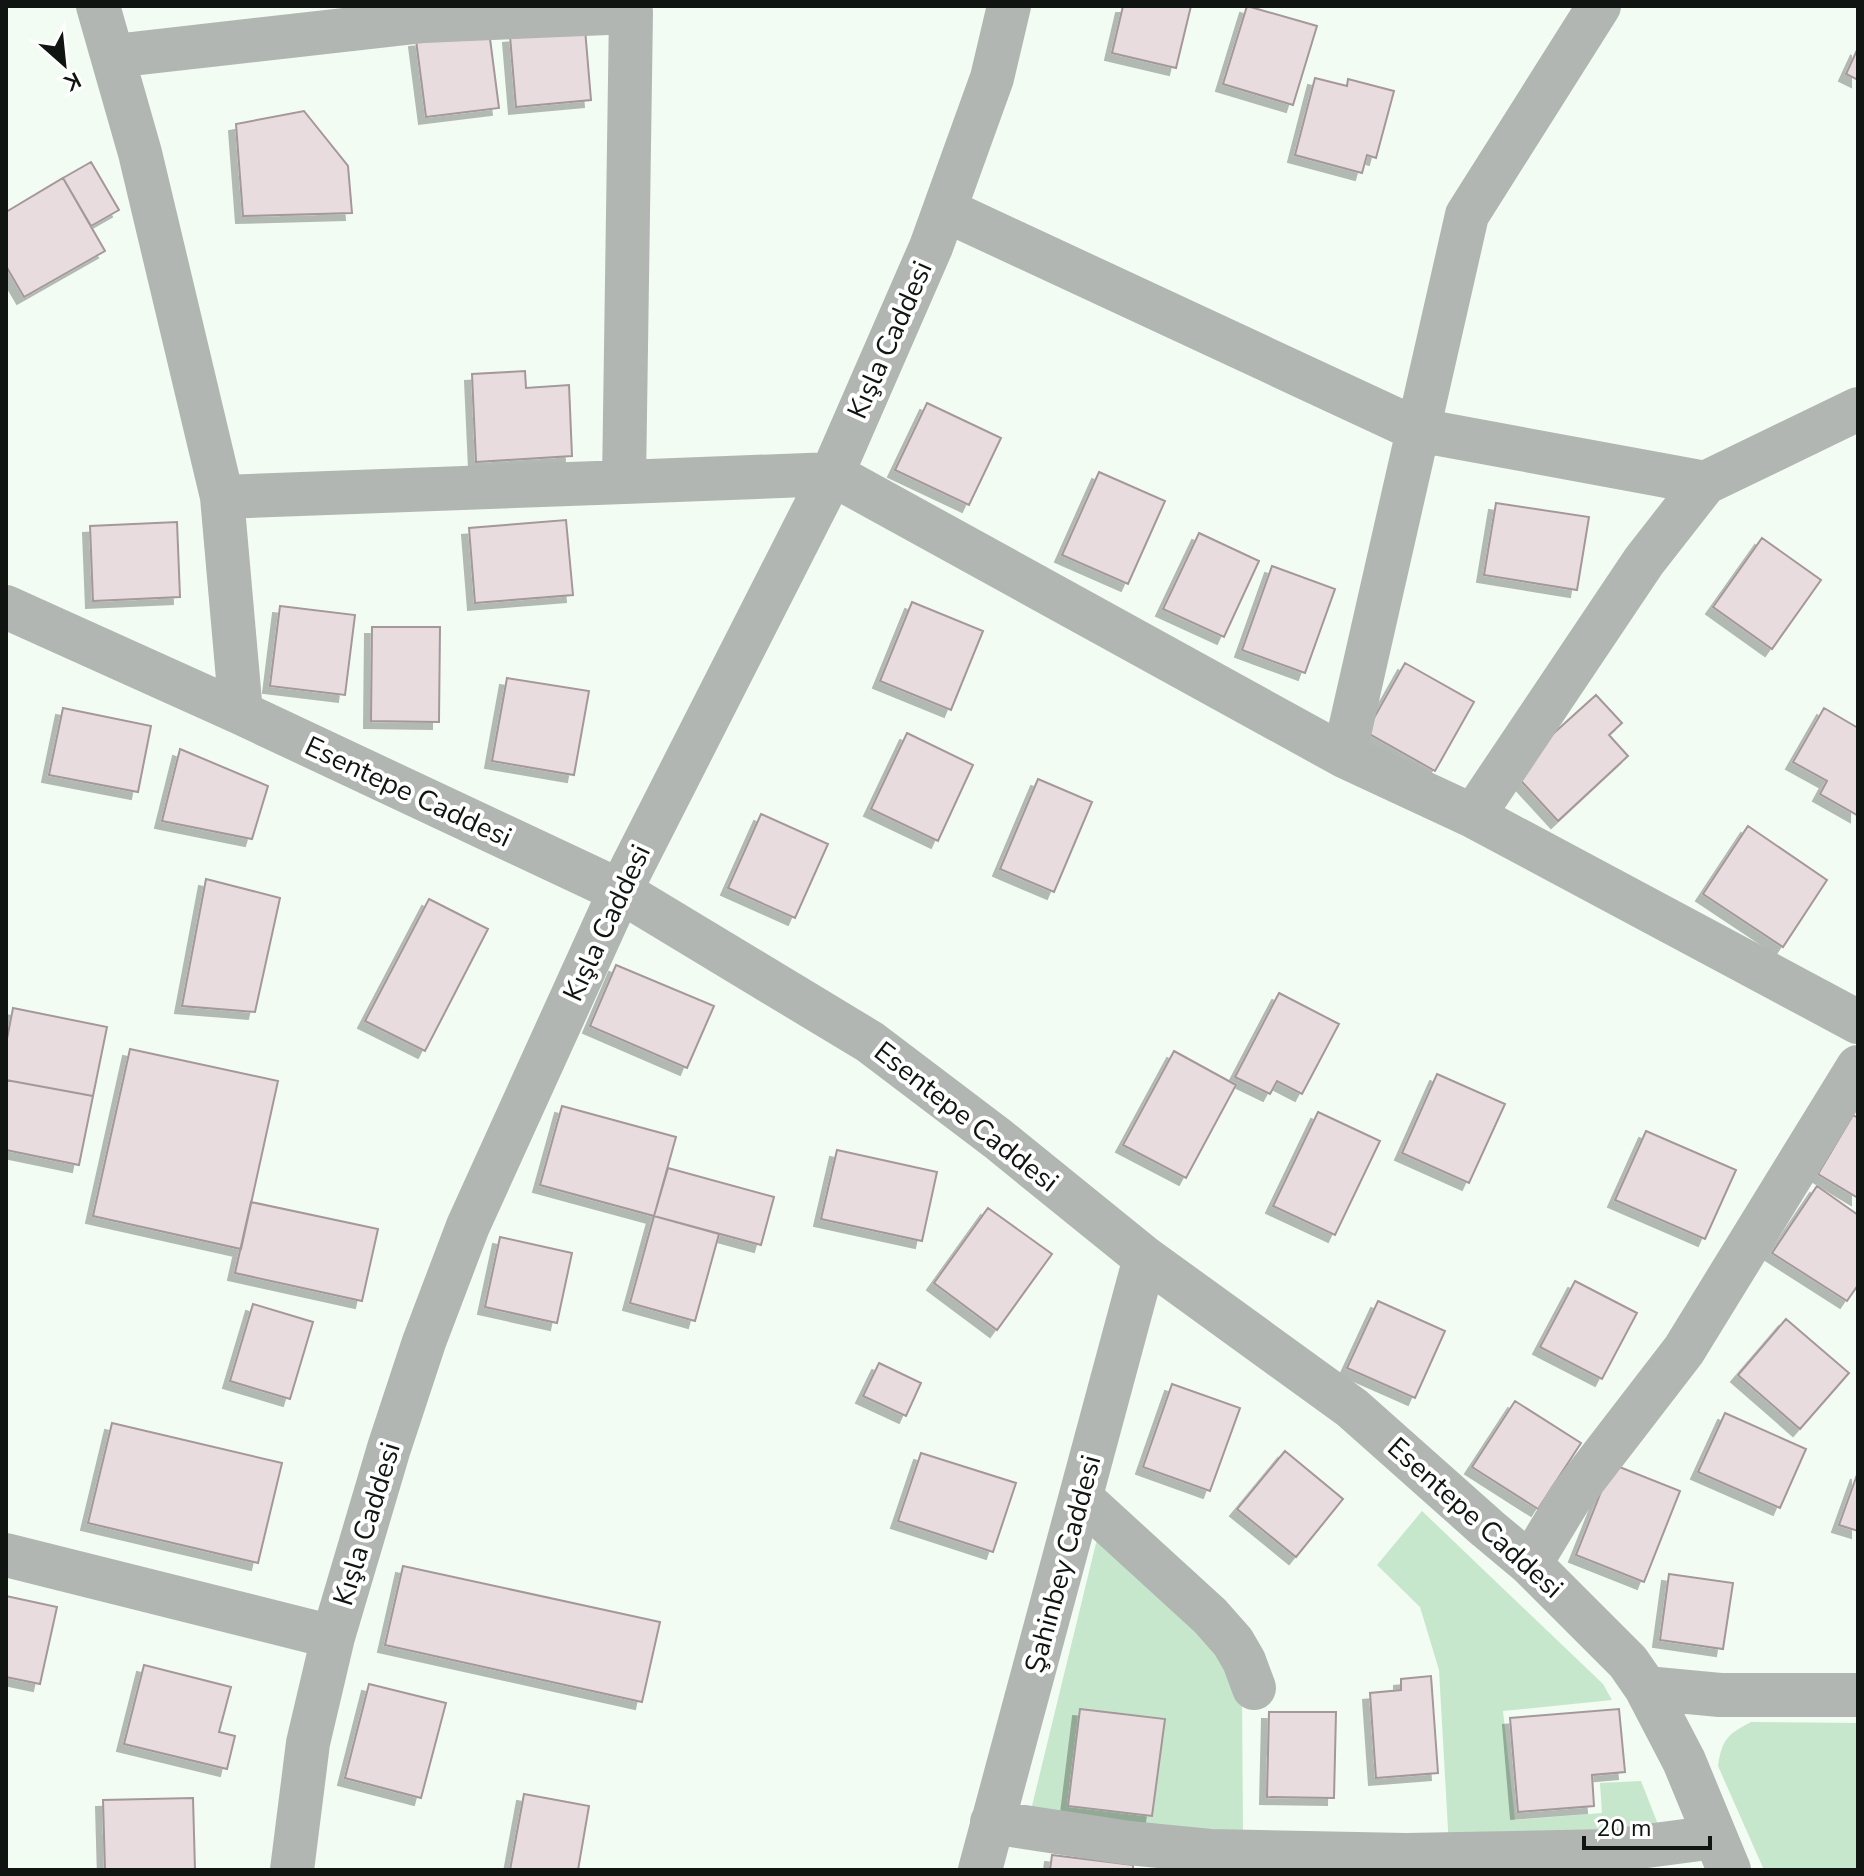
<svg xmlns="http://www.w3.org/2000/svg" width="1864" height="1876" font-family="'Nunito Sans',sans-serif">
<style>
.green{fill:#c7e7cc}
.building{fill:#e9dcdf;stroke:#a4989b;stroke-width:2;filter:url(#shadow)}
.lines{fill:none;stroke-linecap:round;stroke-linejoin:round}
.minor{stroke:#b1b6b2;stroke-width:44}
.labels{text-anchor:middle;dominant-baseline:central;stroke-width:8;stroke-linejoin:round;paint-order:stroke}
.street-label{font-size:28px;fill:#111512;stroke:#fff}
</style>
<defs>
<filter id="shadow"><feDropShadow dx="-7" dy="7" stdDeviation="0" flood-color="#0004"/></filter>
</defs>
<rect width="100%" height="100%" fill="#f2fcf3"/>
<path class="green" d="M1422,1511L1603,1684L1612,1700L1503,1711L1515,1820L1602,1813L1600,1783L1641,1781L1661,1832L1449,1847L1439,1670L1420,1607L1377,1565Z
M1097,1539L1220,1646L1242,1690L1243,1838L1031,1810Z
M1751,1722L1858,1723V1870H1764L1718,1766C1722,1739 1728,1734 1751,1722Z"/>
<path class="building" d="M1123,6H1191L1176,68L1112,53Z
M1247,6L1317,26L1293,105L1223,84Z
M585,29L591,100L516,107L510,36Z
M489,31L499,108L426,117L416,40Z
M1858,48V80L1846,74Z
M1315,78L1347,86L1348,79L1394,91L1376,158L1367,155L1362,173L1295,155Z
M304,111L348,166L352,213L243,216L236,124Z
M91,162L119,210L91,226L63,178Z
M63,178L105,251L24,297L6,266V212Z
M525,371L526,388L569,385L572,456L476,462L472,374Z
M927,403L1001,438L969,505L895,470Z
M1099,472L1165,501L1128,584L1062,555Z
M1496,503L1589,517L1577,590L1484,575Z
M566,520L573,595L475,603L469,528Z
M177,522L180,597L93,601L90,526Z
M1199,533L1259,561L1224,637L1163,609Z
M1762,538L1821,580L1772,649L1713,607Z
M1272,566L1335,589L1305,673L1242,650Z
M912,602L983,631L951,710L880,681Z
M280,606L355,615L345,695L270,686Z
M372,627H440L439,722L371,721Z
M1405,663L1474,702L1435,771L1366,732Z
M507,678L589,691L574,775L492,761Z
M1596,695L1622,723L1609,735L1628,756L1558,821L1512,771Z
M63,708L151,726L138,792L49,775Z
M1824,708L1858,728L1857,815L1820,794L1827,781L1793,762Z
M907,733L973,765L938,841L871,809Z
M180,749L268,786L252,839L162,821Z
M1038,779L1092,802L1054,892L1000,869Z
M761,814L828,844L795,918L728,888Z
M1748,826L1827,880L1783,947L1703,894Z
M206,879L280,898L255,1012L182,1006Z
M429,899L488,929L425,1051L365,1021Z
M616,965L714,1006L687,1068L590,1026Z
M1279,993L1339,1024L1302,1094L1277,1081L1270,1094L1235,1077Z
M13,1008L107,1027L93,1096L6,1080V1044Z
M130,1049L278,1081L241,1249L93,1216Z
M1174,1051L1236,1085L1186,1178L1123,1145Z
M1437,1074L1505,1104L1469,1183L1402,1153Z
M6,1080L93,1096L79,1165L6,1150Z
M562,1106L676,1137L654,1216L540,1185Z
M1318,1112L1380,1141L1335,1235L1273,1206Z
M1853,1115L1858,1118V1198L1818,1174Z
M1646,1131L1736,1170L1705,1239L1615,1200Z
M837,1150L937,1172L922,1241L821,1219Z
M668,1168L774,1197L761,1245L654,1216Z
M1817,1186L1858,1215V1285L1847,1301L1772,1253Z
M251,1202L378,1229L362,1301L235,1273Z
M988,1208L1052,1254L997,1330L934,1283Z
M654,1216L719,1234L695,1321L630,1303Z
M500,1237L572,1253L557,1323L485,1307Z
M1575,1281L1637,1313L1602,1379L1540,1347Z
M1378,1301L1445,1331L1415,1398L1347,1368Z
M253,1304L313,1322L290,1399L230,1381Z
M1786,1319L1849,1373L1800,1429L1738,1375Z
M879,1363L921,1383L906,1416L863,1396Z
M1172,1384L1240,1408L1210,1491L1143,1467Z
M1515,1401L1581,1443L1538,1509L1472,1467Z
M1725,1413L1806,1449L1780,1508L1698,1472Z
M112,1423L282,1463L258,1563L88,1523Z
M1285,1451L1343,1499L1296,1557L1237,1509Z
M921,1453L1016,1483L993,1552L898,1521Z
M1612,1464L1680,1491L1644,1582L1576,1555Z
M1858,1472V1531L1839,1525Z
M403,1566L660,1622L642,1702L385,1645Z
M1669,1574L1733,1583L1723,1649L1660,1640Z
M6,1596L57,1607L40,1684L6,1677Z
M144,1665L231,1687L219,1732L235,1736L227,1769L124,1744Z
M1431,1676L1438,1773L1376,1778L1370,1693L1401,1690V1679Z
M369,1684L446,1703L421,1798L345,1778Z
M1080,1709L1165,1719L1152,1816L1068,1806Z
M1619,1709L1625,1772L1592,1775L1594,1806L1518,1812L1510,1718Z
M1269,1712H1336L1334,1798L1267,1797Z
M524,1794L589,1806L578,1870H510Z
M193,1798L195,1870H105L103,1800Z
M1052,1855L1133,1865V1870H1050Z"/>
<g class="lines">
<path class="minor" d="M98,6L140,153L222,497L241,713
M114,56L424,21L631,12L624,482L832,474L1344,756L1473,816L1858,1022
M945,210L1418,430L1705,483
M222,497L624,482
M6,607L241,713L620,891L870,1042L998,1139L1145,1258L1352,1408L1487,1528L1530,1564L1628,1662L1646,1688L1684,1761L1729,1870
M1344,756L1467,215L1599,6
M1473,816L1644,561L1705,483L1858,409
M1082,1499L1210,1616L1233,1642L1244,1661L1254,1688
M6,1555L333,1637
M1530,1564L1570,1498L1684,1350L1858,1067
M1646,1688L1720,1695H1858
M992,1822L1129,1843L1210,1851L1406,1855L1609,1851L1715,1837
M292,1870L308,1743L333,1637L389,1448L424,1342L468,1226L620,891L832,474L931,247L992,78L1009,6
M980,1870L1145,1258"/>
</g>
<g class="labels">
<g class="street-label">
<text transform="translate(890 340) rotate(-66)">Kışla Caddesi</text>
<text transform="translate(408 792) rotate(25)">Esentepe Caddesi</text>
<text transform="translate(607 923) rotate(-65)">Kışla Caddesi</text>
<text transform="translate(966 1117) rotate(38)">Esentepe Caddesi</text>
<text transform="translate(1475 1518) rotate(42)">Esentepe Caddesi</text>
<text transform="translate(367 1524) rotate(-73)">Kışla Caddesi</text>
<text transform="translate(1063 1564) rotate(-75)">Şahinbey Caddesi</text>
</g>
</g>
<rect width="1864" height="1876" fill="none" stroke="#111512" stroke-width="16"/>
<g transform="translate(64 64) rotate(153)" stroke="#ffffff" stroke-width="6" paint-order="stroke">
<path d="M0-6L14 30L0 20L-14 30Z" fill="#111512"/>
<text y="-12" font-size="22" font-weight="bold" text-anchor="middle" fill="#111512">K</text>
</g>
<path d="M1584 1836v12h126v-12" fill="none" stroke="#111512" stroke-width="4"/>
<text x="1596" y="1836" font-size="24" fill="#111512" stroke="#ffffff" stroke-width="6" paint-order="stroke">20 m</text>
</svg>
